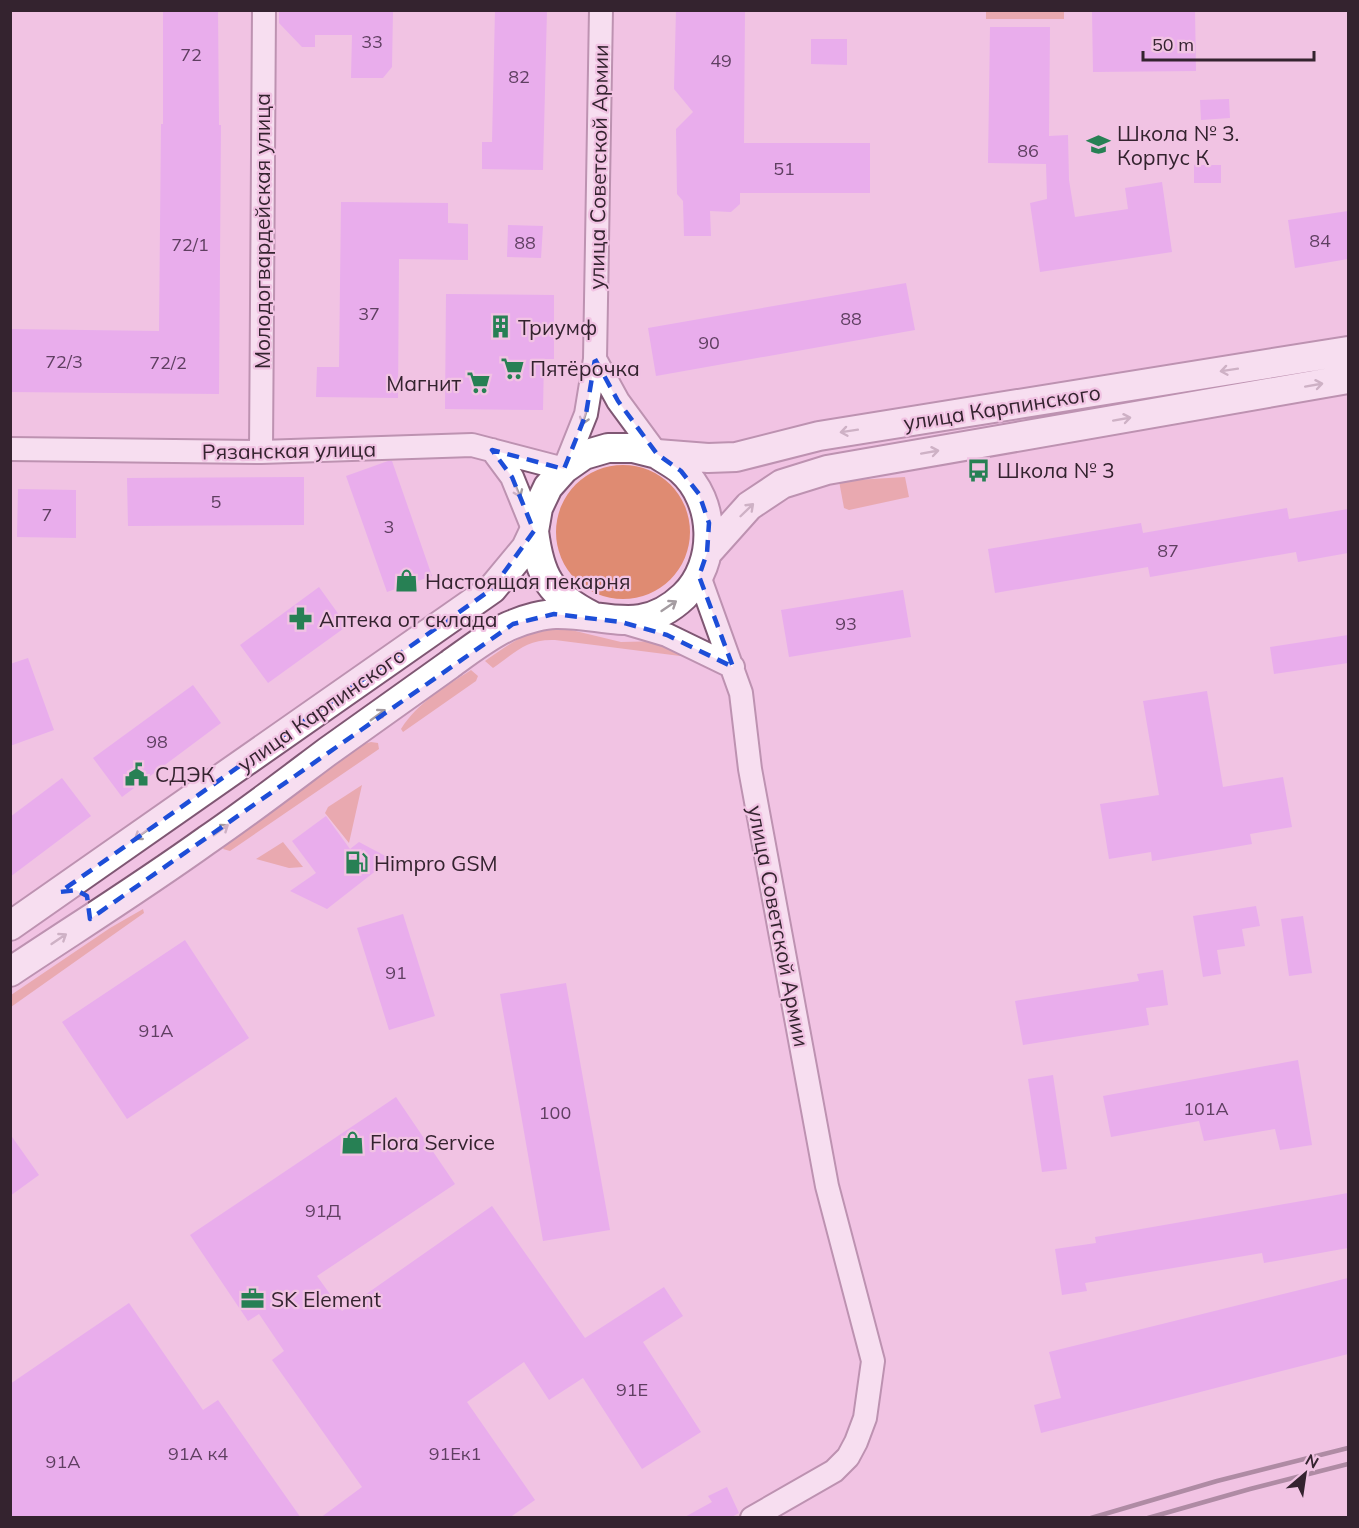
<svg xmlns="http://www.w3.org/2000/svg" width="1359" height="1528" font-family="Mulish,sans-serif">
<style>
.green{fill:#df8b72}
.building{fill:#df93f7}
.lines{fill:none;stroke-linecap:round;stroke-linejoin:round}
.minor-casing{stroke:#7f5773;stroke-width:26}
.major-casing{stroke:#7f5773;stroke-width:32}
.minor{stroke:#fff;stroke-width:22}
.major{stroke:#fff;stroke-width:28}
.rail{stroke:#5f4758;stroke-width:4.5}
.oneway{stroke:#a49ca1}
.marked{fill:none;stroke:#1d4ed8;stroke-width:4.5;stroke-dasharray:12 8;stroke-linejoin:round}
.labels{text-anchor:middle;dominant-baseline:central;stroke-width:4.5;stroke-linejoin:round;paint-order:stroke}
.number-label{font-size:18px;fill:#5f3f61}
.poi-label{font-size:21px;fill:#34232f;stroke:#f1c3e3;text-anchor:start}
.street-label{font-size:21px;fill:#34232f;stroke:#f1c3e3}
</style>
<rect width="100%" height="100%" fill="#f1c3e3"/>
<path class="green" d="M986,11H1064V19H986Z
M556 532a67 67 0 1 1 134 0a67 67 0 1 1-134 0Z
M905,477L909,497L849,510L844,508L839,481Z
M550,628H563L621,642L663,641L688,657L555,640C526,639 516,652 493,668L485,661C506,646 525,632 550,628Z
M471,670L478,676L476,681L403,732L401,729C418,702 445,687 471,670Z
M371,742L378,743L379,749L230,851L223,849L226,843L364,744Z
M362,785L349,843L325,813L328,807Z
M283,842L303,867L289,868L256,859Z
M143,909L144,913L11,1007V995L110,928Z"/>
<path class="building" d="M163,10H218L219,125H221L219,394L10,392V329L159,331L161,124H163Z
M279,10H393L392,67L383,78H351L352,35H315V47H302L279,23Z
M495,10H547L543,170L482,169V142H492Z
M676,10H745L744,143H870V193H740V204L731,212L710,211L711,236H684L683,201L677,194L676,129L693,112L674,89Z
M1092,10H1195L1196,71L1093,72Z
M990,27H1050L1049,136L1068,135L1069,180L1075,217L1128,209L1125,188L1162,182L1172,252L1040,272L1030,203L1047,199L1046,164L988,163Z
M811,39H847V65L811,64Z
M1229,99L1230,118L1201,120L1200,100Z
M1194,165H1221V183H1194Z
M341,202L448,203V223L468,224V260L399,259L398,398L316,397L317,367H339Z
M1348,211V259L1295,268L1288,220Z
M508,225L543,226L541,258L507,257Z
M906,283L915,330L656,376L648,328Z
M446,294L554,295V359H544L543,410L445,409Z
M388,461H392L432,576L387,592L346,476Z
M304,477V525L128,526L127,478Z
M18,489L76,490V538L17,537Z
M1287,508L1289,519L1348,509V553L1298,562L1296,552L1150,577L1148,567L995,593L988,549L1141,523L1143,533Z
M319,587L347,626L268,683L240,645Z
M903,590L911,637L789,657L781,610Z
M1348,635V663L1274,674L1270,647Z
M28,658L54,730L10,746V664Z
M193,685L221,723L122,797L93,758Z
M1207,691L1223,787L1283,777L1292,827L1250,834L1252,844L1152,861L1151,852L1109,859L1100,804L1159,795L1143,701Z
M62,778L91,816L10,877V817Z
M326,816L350,849L359,842L391,859L327,909L290,891L316,873L292,841Z
M1256,906L1260,926L1242,929L1245,946L1217,950L1221,974L1203,977L1193,916Z
M403,914L435,1016L389,1030L357,928Z
M1303,916L1312,973L1289,976L1281,919Z
M185,940L249,1038L127,1119L62,1022Z
M1163,970L1168,1005L1146,1008L1149,1025L1023,1045L1015,1001L1139,981L1137,974Z
M566,983L610,1230L543,1241L500,994Z
M1298,1060L1312,1145L1280,1150L1275,1129L1204,1141L1199,1121L1111,1137L1103,1096Z
M1053,1075L1067,1169L1042,1172L1028,1079Z
M396,1097L455,1184L317,1276L342,1311L492,1206L585,1338L664,1287L683,1316L643,1342L701,1432L642,1469L583,1378L549,1400L524,1362L467,1402L535,1500L509,1518H320L362,1487L272,1360L284,1351L259,1314L248,1321L190,1235Z
M10,1134L39,1175L10,1196Z
M1348,1193V1248L1264,1263L1262,1253L1085,1283L1087,1291L1062,1295L1055,1249L1096,1243L1095,1237Z
M1348,1278V1354L1041,1433L1034,1405L1061,1398L1049,1352Z
M129,1303L203,1410L218,1400L301,1518H10V1384Z
M727,1487L739,1513L730,1518H683L712,1502L708,1496Z"/>
<g class="lines">
<defs>
<path id="minor" d="M595,359L618,401L657,454
M10,449L261,452L472,445L564,469L586,414L595,359L601,10
M492,450L512,477L534,531
M261,452L264,10
M699,576L741,693L750,769L827,1186L873,1361L865,1418L856,1442L848,1457L834,1471L752,1518
M623,622L667,635L733,667"/>
<path id="major" d="M534,531C540,578 550,594 592,616
M707,553L749,506L782,484L827,470L1348,379
M10,926L492,589L526,548L534,531L538,508L548,487L564,469L584,455L608,448H633L657,454L708,458L736,457L819,436L1348,351
M10,972C76,928 143,886 207,840C248,812 287,782 327,752C368,723 408,694 449,665C467,652 494,631 514,624C526,619 544,614 556,614C606,613 641,637 684,596C718,563 716,501 681,470C674,464 664,459 657,454"/>
</defs>
<use href="#minor" class="minor-casing"/>
<use href="#major" class="major-casing"/>
<use href="#minor" class="minor"/>
<use href="#major" class="major"/>
<path class="rail" d="M1091,1518L1217,1481L1348,1448
M1148,1518L1250,1489L1348,1464"/>
</g>
<defs><path id="oneway-shaft" d="M-6 0H5M1.5-3L5.5 0L1.5 3" fill="none" stroke-width="1.6" stroke-linecap="round" stroke-linejoin="round" transform="scale(1.5)"/></defs>
<g class="oneway">
<use href="#oneway-shaft" transform="translate(1229 370) rotate(171)"/>
<use href="#oneway-shaft" transform="translate(1314 385) rotate(-10)"/>
<use href="#oneway-shaft" transform="translate(585 416) rotate(107)"/>
<use href="#oneway-shaft" transform="translate(1122 419) rotate(-10)"/>
<use href="#oneway-shaft" transform="translate(849 431) rotate(171)"/>
<use href="#oneway-shaft" transform="translate(930 452) rotate(-10)"/>
<use href="#oneway-shaft" transform="translate(517 489) rotate(67)"/>
<use href="#oneway-shaft" transform="translate(747 510) rotate(-44)"/>
<use href="#oneway-shaft" transform="translate(669 606) rotate(-34)"/>
<use href="#oneway-shaft" transform="translate(378 715) rotate(-36)"/>
<use href="#oneway-shaft" transform="translate(221 830) rotate(-36)"/>
<use href="#oneway-shaft" transform="translate(142 834) rotate(145)"/>
<use href="#oneway-shaft" transform="translate(59 939) rotate(-34)"/>
</g>
<path d="M0 0H1359V1528H0ZM595,359L618,401L657,454L681,471L699,494L709,523L707,553L699,576L733,667L667,635L621,622L554,614L513,624L90,919L87,896L76,890L60,892L492,589L534,531L512,477L492,450L564,469L586,414Z" fill="#f1c3e3" fill-opacity=".55" fill-rule="evenodd"/>
<path class="marked" d="M595,359L618,401L657,454L681,471L699,494L709,523L707,553L699,576L733,667L667,635L621,622L554,614L513,624L90,919L87,896L76,890L60,892L492,589L534,531L512,477L492,450L564,469L586,414Z"/>
<defs>
<symbol id="school-bare" viewBox="-9 -9 18 18"><path d="M0-5L7-2L0 1L-7-2ZM-4 1L0 2.5L4 1V4Q0 6-4 4Z" fill="#278054" stroke="#f1c3e3" stroke-width="2.5" paint-order="stroke"/></symbol>
<symbol id="building-bare" viewBox="-9 -9 18 18"><path d="M-4-6H4V6H1V3H-1V6H-4ZM-2.5-4.3h1.7v1.8h-1.7ZM.8-4.3h1.7v1.8H.8ZM-2.5-1h1.7V.8h-1.7ZM.8-1h1.7V.8H.8Z" fill="#278054" stroke="#f1c3e3" stroke-width="2.5" paint-order="stroke"/></symbol>
<symbol id="supermarket-bare" viewBox="-9 -9 18 18"><path d="M-6-5.5h2.5l.6 2H6L4.5 2H-2.5L-4.4-4H-6ZM-1.5 3.2a1.3 1.3 0 1 0 .1 0ZM3 3.2a1.3 1.3 0 1 0 .1 0Z" fill="#278054" stroke="#f1c3e3" stroke-width="2.5" paint-order="stroke"/></symbol>
<symbol id="bus-bare" viewBox="-9 -9 18 18"><path d="M-5-6H5V4H4V6H2V4H-2V6H-4V4H-5ZM-3.5-4V0h7V-4ZM-3.5 1.2v1.5H-2V1.2ZM2 1.2v1.5H3.5V1.2Z" fill="#278054" stroke="#f1c3e3" stroke-width="2.5" paint-order="stroke"/></symbol>
<symbol id="shop-bare" viewBox="-9 -9 18 18"><path d="M-5-2.5h2.3a2.7 3.5 0 0 1 5.4 0H5L5.5 6h-11ZM-1.5-2.5h3a1.5 2.3 0 0 0-3 0Z" fill="#278054" stroke="#f1c3e3" stroke-width="2.5" paint-order="stroke"/></symbol>
<symbol id="pharmacy-bare" viewBox="-9 -9 18 18"><path d="M-2-6h4v4h4v4h-4v4h-4v-4h-4v-4h4Z" fill="#278054" stroke="#f1c3e3" stroke-width="2.5" paint-order="stroke"/></symbol>
<symbol id="civic-bare" viewBox="-9 -9 18 18"><path d="M-.6-6.5H3V-4.5H.6V-3L4-1V1h2V6H-6V1h2V-1L-.6-3ZM-1.2 2.5V6h2.4V2.5Z" fill="#278054" stroke="#f1c3e3" stroke-width="2.5" paint-order="stroke"/></symbol>
<symbol id="fuel-bare" viewBox="-9 -9 18 18"><path d="M-5.5-6h7V0h2V4h1.3V-2.5L3-4.5l.8-.8L6-3V5H2.5V1h-1V6h-7ZM-4.2-4.7v3.2H.2V-4.7Z" fill="#278054" stroke="#f1c3e3" stroke-width="2.5" paint-order="stroke"/></symbol>
<symbol id="office-bare" viewBox="-9 -9 18 18"><path d="M-6-3h4V-5.5h4V-3h4V5H-6ZM-1-4.5V-3h2v-1.5ZM-6 0V1H6V0Z" fill="#278054" stroke="#f1c3e3" stroke-width="2.5" paint-order="stroke"/></symbol>
</defs>
<g fill-rule="evenodd">
<use href="#school-bare" x="1082" y="128" width="33" height="33"/>
<use href="#building-bare" x="484" y="310" width="33" height="33"/>
<use href="#supermarket-bare" x="496" y="352" width="33" height="33"/>
<use href="#supermarket-bare" x="462" y="366" width="33" height="33"/>
<use href="#bus-bare" x="962" y="454" width="33" height="33"/>
<use href="#shop-bare" x="390" y="564" width="33" height="33"/>
<use href="#pharmacy-bare" x="284" y="602" width="33" height="33"/>
<use href="#civic-bare" x="120" y="758" width="33" height="33"/>
<use href="#fuel-bare" x="340" y="846" width="33" height="33"/>
<use href="#shop-bare" x="336" y="1126" width="33" height="33"/>
<use href="#office-bare" x="236" y="1282" width="33" height="33"/>
</g>
<g class="labels">
<g class="number-label">
<text x="372" y="41">33</text>
<text x="191" y="54">72</text>
<text x="721" y="60">49</text>
<text x="519" y="76">82</text>
<text x="1028" y="150">86</text>
<text x="784" y="168">51</text>
<text x="1320" y="240">84</text>
<text x="525" y="242">88</text>
<text x="190" y="244">72/1</text>
<text x="369" y="313">37</text>
<text x="851" y="318">88</text>
<text x="709" y="342">90</text>
<text x="64" y="361">72/3</text>
<text x="168" y="362">72/2</text>
<text x="216" y="501">5</text>
<text x="47" y="514">7</text>
<text x="389" y="526">3</text>
<text x="1168" y="550">87</text>
<text x="846" y="623">93</text>
<text x="157" y="741">98</text>
<text x="396" y="972">91</text>
<text x="156" y="1030">91А</text>
<text x="1206" y="1108">101А</text>
<text x="555" y="1112">100</text>
<text x="323" y="1210">91Д</text>
<text x="632" y="1389">91Е</text>
<text x="198" y="1453">91А к4</text>
<text x="455" y="1453">91Ек1</text>
<text x="63" y="1461">91А</text>
</g>
<g class="poi-label">
<text x="1117" y="133">Школа № 3.<tspan x="1117" dy="24">Корпус К</tspan></text>
<text x="518" y="327">Триумф</text>
<text x="530" y="368">Пятёрочка</text>
<text x="461" y="383" text-anchor="end">Магнит</text>
<text x="997" y="470">Школа № 3</text>
<text x="425" y="581">Настоящая пекарня</text>
<text x="319" y="619">Аптека от склада</text>
<text x="155" y="774">СДЭК</text>
<text x="374" y="863">Himpro GSM</text>
<text x="370" y="1142">Flora Service</text>
<text x="271" y="1299">SK Element</text>
</g>
<g class="street-label">
<text transform="translate(598 167) rotate(-89)">улица Советской Армии</text>
<text transform="translate(262 231) rotate(-90)">Молодогвардейская улица</text>
<text transform="translate(1002 407) rotate(-9)">улица Карпинского</text>
<text transform="translate(289 450) rotate(-1)">Рязанская улица</text>
<text transform="translate(321 709) rotate(-35)">улица Карпинского</text>
<text transform="translate(779 926) rotate(79)">улица Советской Армии</text>
</g>
</g>
<rect width="1359" height="1528" fill="none" stroke="#34232f" stroke-width="24"/>
<g transform="translate(1305 1474) rotate(29)" stroke="#f1c3e3" stroke-width="4.5" paint-order="stroke">
<path d="M0-4.5L10 22L0 15L-10 22Z" fill="#34232f"/>
<text y="-9" font-size="16" font-weight="bold" text-anchor="middle" fill="#34232f">N</text>
</g>
<path d="M1143 51v9h171v-9" fill="none" stroke="#34232f" stroke-width="3"/>
<text x="1152" y="51" font-size="18" fill="#34232f" stroke="#f1c3e3" stroke-width="4.5" paint-order="stroke">50 m</text>
</svg>
